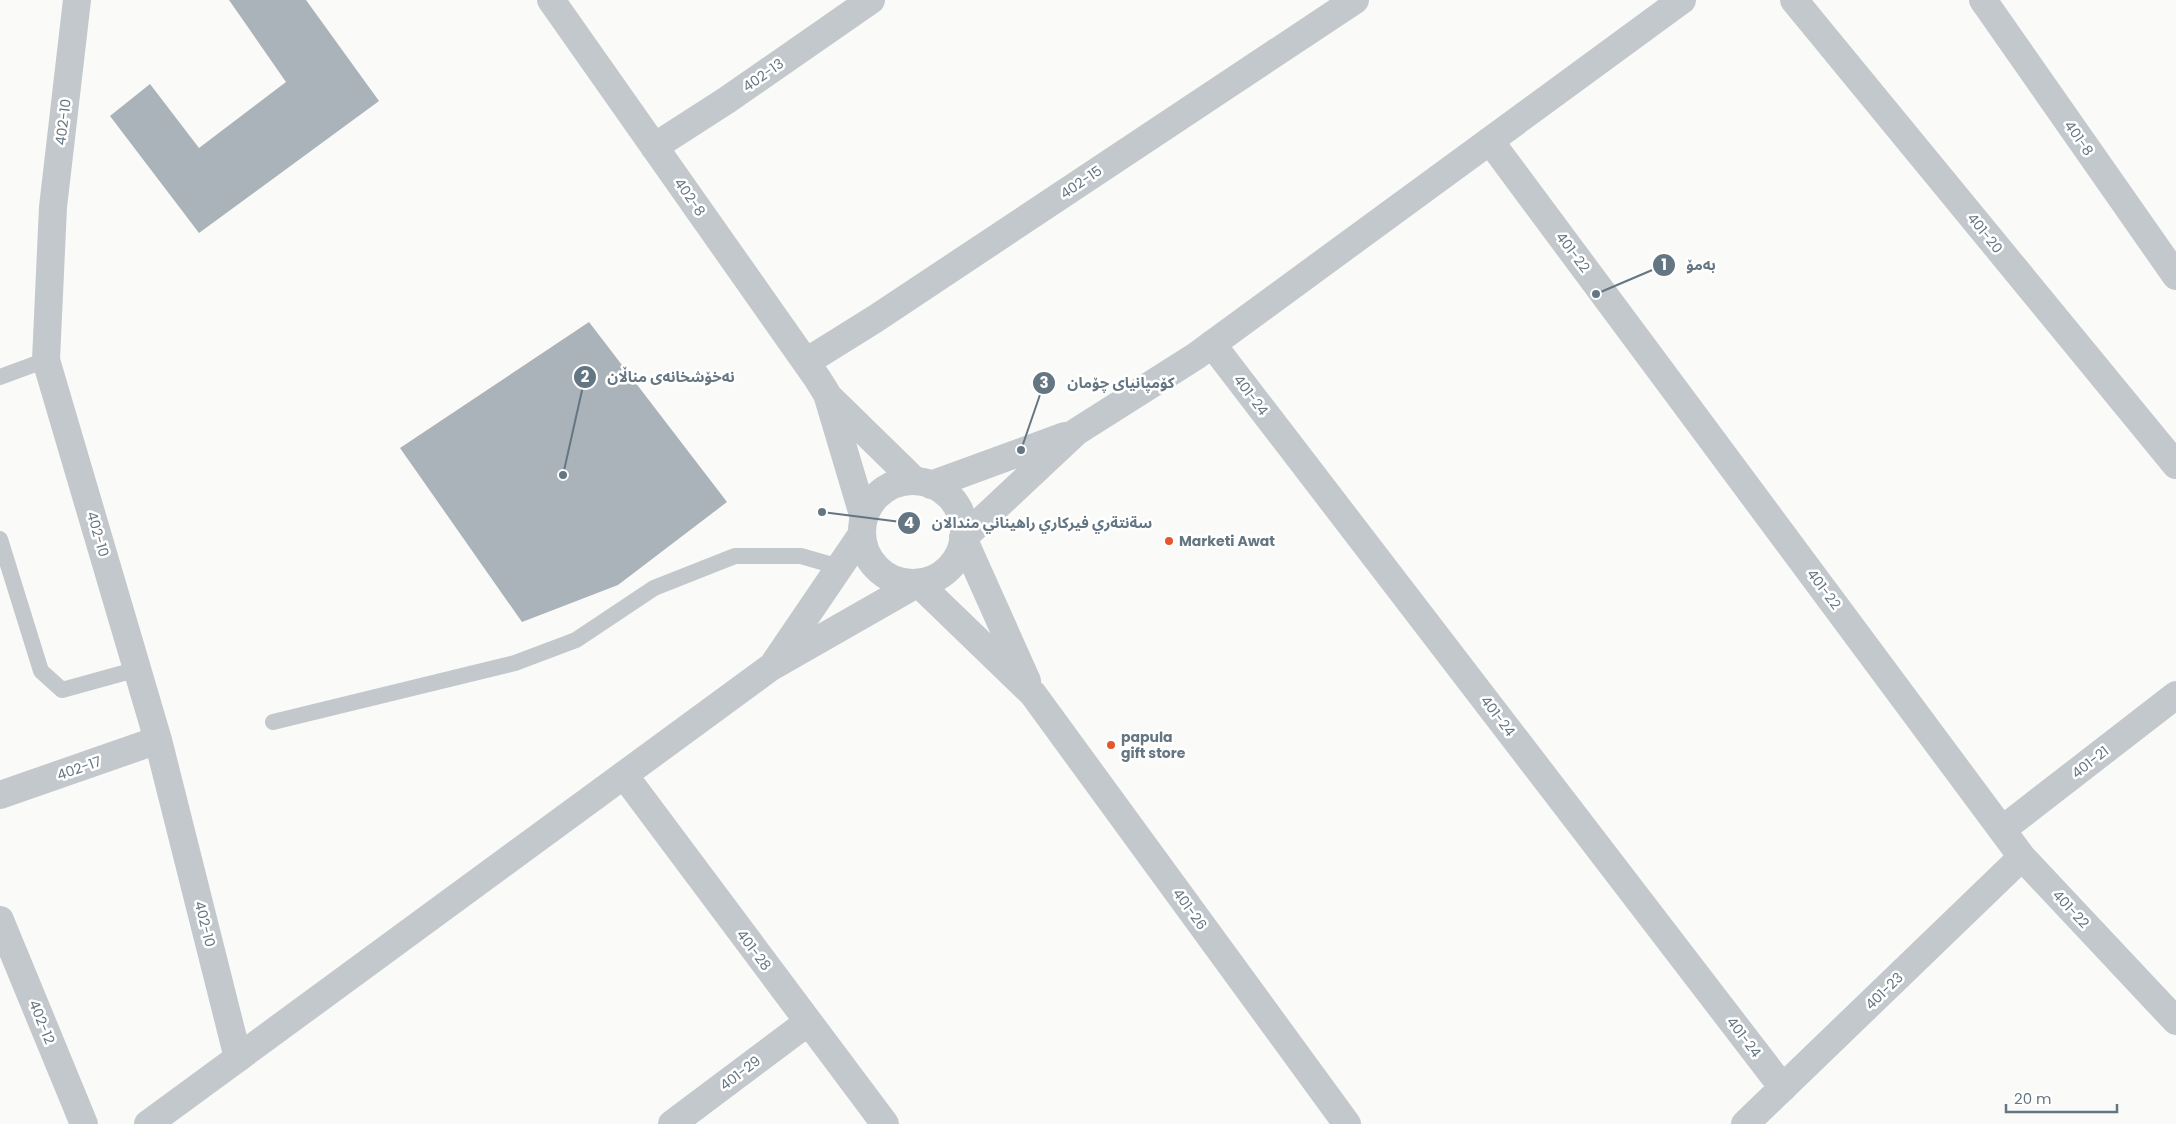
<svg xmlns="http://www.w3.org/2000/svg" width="2176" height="1124" font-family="Poppins,'Noto Sans Arabic',sans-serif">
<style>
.building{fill:#aab3b9}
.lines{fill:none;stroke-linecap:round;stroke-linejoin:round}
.service{stroke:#c3c8cc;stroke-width:16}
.minor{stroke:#c3c8cc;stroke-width:28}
.tertiary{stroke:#c3c8cc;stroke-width:28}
.poi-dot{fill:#e4572e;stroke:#fff;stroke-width:2}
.labels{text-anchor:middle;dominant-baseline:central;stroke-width:5;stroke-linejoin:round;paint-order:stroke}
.street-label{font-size:14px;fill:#657683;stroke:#fff}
.poi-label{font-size:14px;font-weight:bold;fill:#657683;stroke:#fff;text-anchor:start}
.leader{fill:none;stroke:#657683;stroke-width:2}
.callout-dot{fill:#657683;stroke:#fff;stroke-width:2}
.mark-label{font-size:15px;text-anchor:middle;font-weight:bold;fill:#fff}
.callout-label{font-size:15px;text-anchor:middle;font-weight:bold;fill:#657683;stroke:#fff;stroke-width:5;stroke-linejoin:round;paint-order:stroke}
</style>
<rect width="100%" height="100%" fill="#fafaf8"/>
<path class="building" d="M229,0H306L379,101L199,233L110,116L150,84L199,148L286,82Z
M589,322L727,502L618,585L522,622L400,448Z"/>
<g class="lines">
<path class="service" d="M0,377L46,360
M0,539L41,671L62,690L138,669
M273,722L515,663L576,640L654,588L735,556H801L839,567"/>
<path class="minor" d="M77,0L53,207L46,360L158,740L238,1058
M551,0L817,378L827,394L864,518
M1794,0L2176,465
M1983,0L2176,276
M1490,141L2022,857L2176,1021
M654,147L727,100L871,0
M1212,344L1783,1088
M806,362L875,319L1355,0
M829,397L915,481
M963,538L1027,681
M918,583L1033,694L1347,1124
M624,775L885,1124
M0,795L158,740
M2003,829L2176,695
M0,920L84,1124
M672,1124L808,1022
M1745,1124L2022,857"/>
<path class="tertiary" d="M862 532a51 51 0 1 1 102 0a51 51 0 1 1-102 0Z
M931,485L1065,436
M963,538L1076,432L1196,356L1682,0
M775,662L862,534
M148,1124L771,667L918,583"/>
</g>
<g class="poi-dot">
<circle cx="1169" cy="541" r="5"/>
<circle cx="1111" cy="745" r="5"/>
</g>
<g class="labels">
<g class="street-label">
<text transform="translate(763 75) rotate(-35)">402-13</text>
<text transform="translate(63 122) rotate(-83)">402-10</text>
<text transform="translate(2079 138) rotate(55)">401-8</text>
<text transform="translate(1081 182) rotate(-34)">402-15</text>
<text transform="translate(690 197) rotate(55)">402-8</text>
<text transform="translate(1985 233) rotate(51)">401-20</text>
<text transform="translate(1573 252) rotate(53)">401-22</text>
<text transform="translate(1251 395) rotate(53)">401-24</text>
<text transform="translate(98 534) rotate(74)">402-10</text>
<text transform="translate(1824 589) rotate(53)">401-22</text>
<text transform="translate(1498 716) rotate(53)">401-24</text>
<text transform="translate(2090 762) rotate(-38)">401-21</text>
<text transform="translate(79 768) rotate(-19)">402-17</text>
<text transform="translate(1190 909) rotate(54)">401-26</text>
<text transform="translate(2071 909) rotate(47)">401-22</text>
<text transform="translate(205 924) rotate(76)">402-10</text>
<text transform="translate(754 950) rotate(53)">401-28</text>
<text transform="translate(1884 991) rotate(-44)">401-23</text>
<text transform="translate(42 1022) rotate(68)">402-12</text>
<text transform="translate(1744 1037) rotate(53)">401-24</text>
<text transform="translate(740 1073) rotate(-37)">401-29</text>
</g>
<g class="poi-label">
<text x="1179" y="541">Marketi Awat</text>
<text x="1121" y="737">papula<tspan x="1121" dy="16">gift store</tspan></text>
</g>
</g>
<path class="leader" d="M1596 294L1664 265M563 475L585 377M1021 450L1044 383M822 512L909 523"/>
<g class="callout-dot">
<circle cx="1596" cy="294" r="5"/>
<circle cx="563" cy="475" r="5"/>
<circle cx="1021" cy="450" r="5"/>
<circle cx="822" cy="512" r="5"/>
<circle cx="1664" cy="265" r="12"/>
<circle cx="585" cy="377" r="12"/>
<circle cx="1044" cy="383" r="12"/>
<circle cx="909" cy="523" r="12"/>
</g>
<g class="mark-label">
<text x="1664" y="270">1</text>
<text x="585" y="382">2</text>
<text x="1044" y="388">3</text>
<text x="909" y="528">4</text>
</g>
<g class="callout-label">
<text x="1701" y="270">بەمۆ</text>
<text x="671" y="382">نەخۆشخانەی مناڵان</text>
<text x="1121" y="388">کۆمپانیای چۆمان</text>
<text x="1042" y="528">سةنتةري فيركاري راهيناني مندالان</text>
</g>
<path d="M2006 1104v8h111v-8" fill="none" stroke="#657683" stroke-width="2.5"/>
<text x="2014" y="1104" font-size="15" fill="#657683" stroke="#ffffff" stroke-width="4" paint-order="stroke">20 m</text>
</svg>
